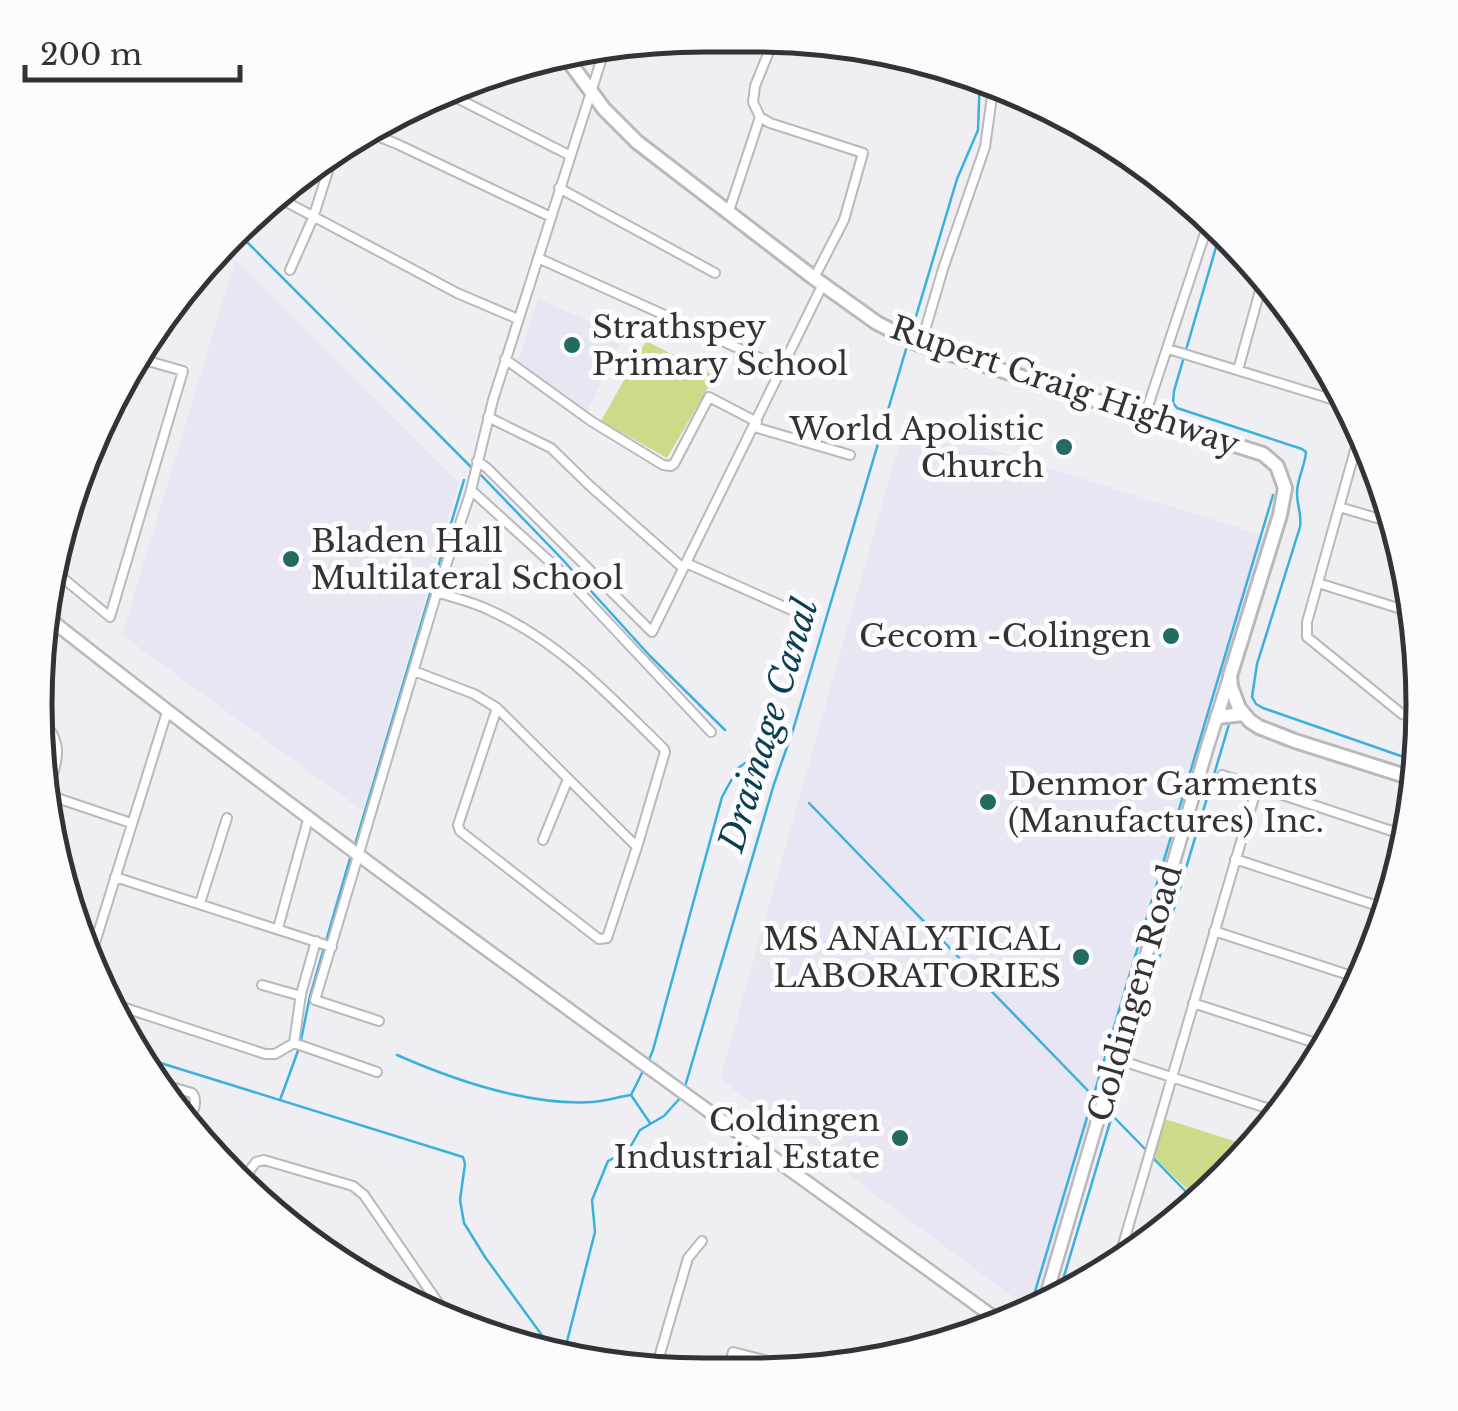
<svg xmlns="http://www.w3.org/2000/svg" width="1458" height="1411" font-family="'Libre Baskerville',serif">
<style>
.built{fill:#e7e6f2}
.green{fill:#cbdb89}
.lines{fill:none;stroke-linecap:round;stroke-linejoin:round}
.stream{stroke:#3ab0dc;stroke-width:2.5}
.street-casing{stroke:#b9b9bc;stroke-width:12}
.secondary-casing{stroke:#b9b9bc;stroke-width:16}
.primary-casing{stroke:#b9b9bc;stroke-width:18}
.street{stroke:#fff;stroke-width:8}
.secondary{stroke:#fff;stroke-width:11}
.primary{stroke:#fff;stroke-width:12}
.poi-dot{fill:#236b62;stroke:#fcfcff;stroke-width:4}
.labels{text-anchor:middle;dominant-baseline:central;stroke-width:10;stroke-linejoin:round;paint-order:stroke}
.poi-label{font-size:32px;fill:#333335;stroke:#fcfcff;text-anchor:end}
.street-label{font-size:32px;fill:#333335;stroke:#fcfcff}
.water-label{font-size:35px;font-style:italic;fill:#0c3e51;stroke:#fcfcff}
.rim{fill:none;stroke:#333335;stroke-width:5}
</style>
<rect width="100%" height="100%" fill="#efeff3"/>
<path class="built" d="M235,260L459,483L363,811L122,635Z
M538,299L624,336L586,413L517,364Z
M905,423L1265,536L1033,1312L720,1079Z"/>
<path class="green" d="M646,341L715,376L667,458L601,421Z
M1165,1119L1256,1148L1200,1201L1154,1158Z"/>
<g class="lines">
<path class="stream" d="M1221,230L1174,391L1173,403L1177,408L1302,449L1306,452C1305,466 1297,479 1297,493C1297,505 1302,515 1300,527L1257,664L1252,697L1256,704L1263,708L1418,762
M237,232L472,468
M911,333L957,179L978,130L980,76
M479,473L562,559L650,656L725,730
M809,803L1097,1100
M354,848L464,480
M301,1040L310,996L351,855
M397,1055C454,1080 529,1106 593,1102C605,1101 618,1097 631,1095L650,1123
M138,1056L463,1157L465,1164L460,1200L464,1223L485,1257L557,1356
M648,1062L653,1050L722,797L738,768L790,732
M684,1090L774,784L793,730L907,346
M631,1095L644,1069
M280,1100L299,1048
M1106,1109L1146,1150
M1151,1156L1197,1203
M1056,1303L1230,721
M1028,1315L1273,495
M563,1357L595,1232L592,1200L608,1161L628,1151L640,1130L664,1116L681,1097"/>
<defs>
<path id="street" d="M441,90L569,155
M760,117L770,123L863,153L844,220L814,278
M365,131L397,144L551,217
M559,188L715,273
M277,197L457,293L518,319
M728,214L760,117L753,102L755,86L772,44
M538,258L782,368
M290,270L313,218L336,146
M921,344L943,269L985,147L994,82
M1168,349L1351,405
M505,359L591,421L663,465L671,466L674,464L709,397L757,422
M1238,370L1264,276
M1145,415L1210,218
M488,417L551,448L590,486L683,568
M754,427L850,455
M1361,429L1307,622V637L1402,714L1420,721
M477,461L487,468L652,632L823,284
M471,490L558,569L711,732
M1339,507L1397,524
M686,563L796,612
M52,569L110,617L183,371L134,357
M1318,583L1414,613
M437,592C454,598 473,602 489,610C559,641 610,696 664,749L665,752L637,847L607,938L599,939L460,831L458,825L497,708
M414,671L474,694L497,708L637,847
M38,717C69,743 55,765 45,799
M1222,775L1407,836
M45,794L131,823
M543,840L568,779
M1235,859L1390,910
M115,877L332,947
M200,903L227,818
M278,928L309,816
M1214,931L1361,979
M89,962L167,712
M262,985L301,996
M104,1001L265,1054H275L294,1043L377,1072
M1193,1003L1328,1047
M379,1021L315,1000L437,592L470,494L493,400L606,45
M294,1043L301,994L316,941
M1116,1059L1282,1113
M154,1082L192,1093C200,1102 190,1117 187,1128
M245,1190L250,1170L256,1162L264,1160L353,1186L364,1195L452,1323
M1117,1265L1257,787
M655,1371L688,1258L702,1241
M727,1373L733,1352L791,1367"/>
<path id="secondary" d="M42,613C355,860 681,1090 1003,1324
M1042,1310L1208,745L1230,676"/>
<path id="primary" d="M562,52L604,109L637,142L814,278L877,323L916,343L1263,454L1277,466L1285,488L1280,515L1230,676L1231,687L1239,708L1250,721L1259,727L1295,741L1418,780
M1217,717L1243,714"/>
</defs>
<use href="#street" class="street-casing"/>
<use href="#secondary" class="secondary-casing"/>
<use href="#primary" class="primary-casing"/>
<use href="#street" class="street"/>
<use href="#secondary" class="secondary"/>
<use href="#primary" class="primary"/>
</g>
<g class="poi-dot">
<circle cx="572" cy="345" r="10"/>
<circle cx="1064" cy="447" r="10"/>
<circle cx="291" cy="559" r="10"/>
<circle cx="1171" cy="636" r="10"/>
<circle cx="988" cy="802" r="10"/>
<circle cx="1081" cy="957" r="10"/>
<circle cx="900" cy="1138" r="10"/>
</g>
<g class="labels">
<g class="poi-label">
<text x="592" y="327" text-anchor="start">Strathspey<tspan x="592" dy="37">Primary School</tspan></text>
<text x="1044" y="429">World Apolistic<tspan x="1044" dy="37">Church</tspan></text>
<text x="311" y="541" text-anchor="start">Bladen Hall<tspan x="311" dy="37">Multilateral School</tspan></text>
<text x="1151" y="636">Gecom -Colingen</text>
<text x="1008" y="784" text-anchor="start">Denmor Garments<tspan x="1008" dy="37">(Manufactures) Inc.</tspan></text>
<text x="1061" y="939">MS ANALYTICAL<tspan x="1061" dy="37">LABORATORIES</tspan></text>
<text x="880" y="1120">Coldingen<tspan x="880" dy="37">Industrial Estate</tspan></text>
</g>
<g class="street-label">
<text transform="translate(1065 386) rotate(19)">Rupert Craig Highway</text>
<text transform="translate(1135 993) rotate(-74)">Coldingen Road</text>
</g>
<g class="water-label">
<text transform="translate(768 725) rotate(-73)">Drainage Canal</text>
</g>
</g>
<path d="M0 0H1458V1411H0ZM705 52H753A653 653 0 0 1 1406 705V705A653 653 0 0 1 753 1358H705A653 653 0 0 1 52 705V705A653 653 0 0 1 705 52Z" fill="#fcfcff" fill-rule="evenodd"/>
<path class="rim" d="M705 52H753A653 653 0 0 1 1406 705V705A653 653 0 0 1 753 1358H705A653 653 0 0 1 52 705V705A653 653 0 0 1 705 52Z"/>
<path d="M25 65v15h215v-15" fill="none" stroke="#333335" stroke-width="5"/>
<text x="40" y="65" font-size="30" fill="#333335" stroke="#fcfcff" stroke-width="8" paint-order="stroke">200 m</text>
</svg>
